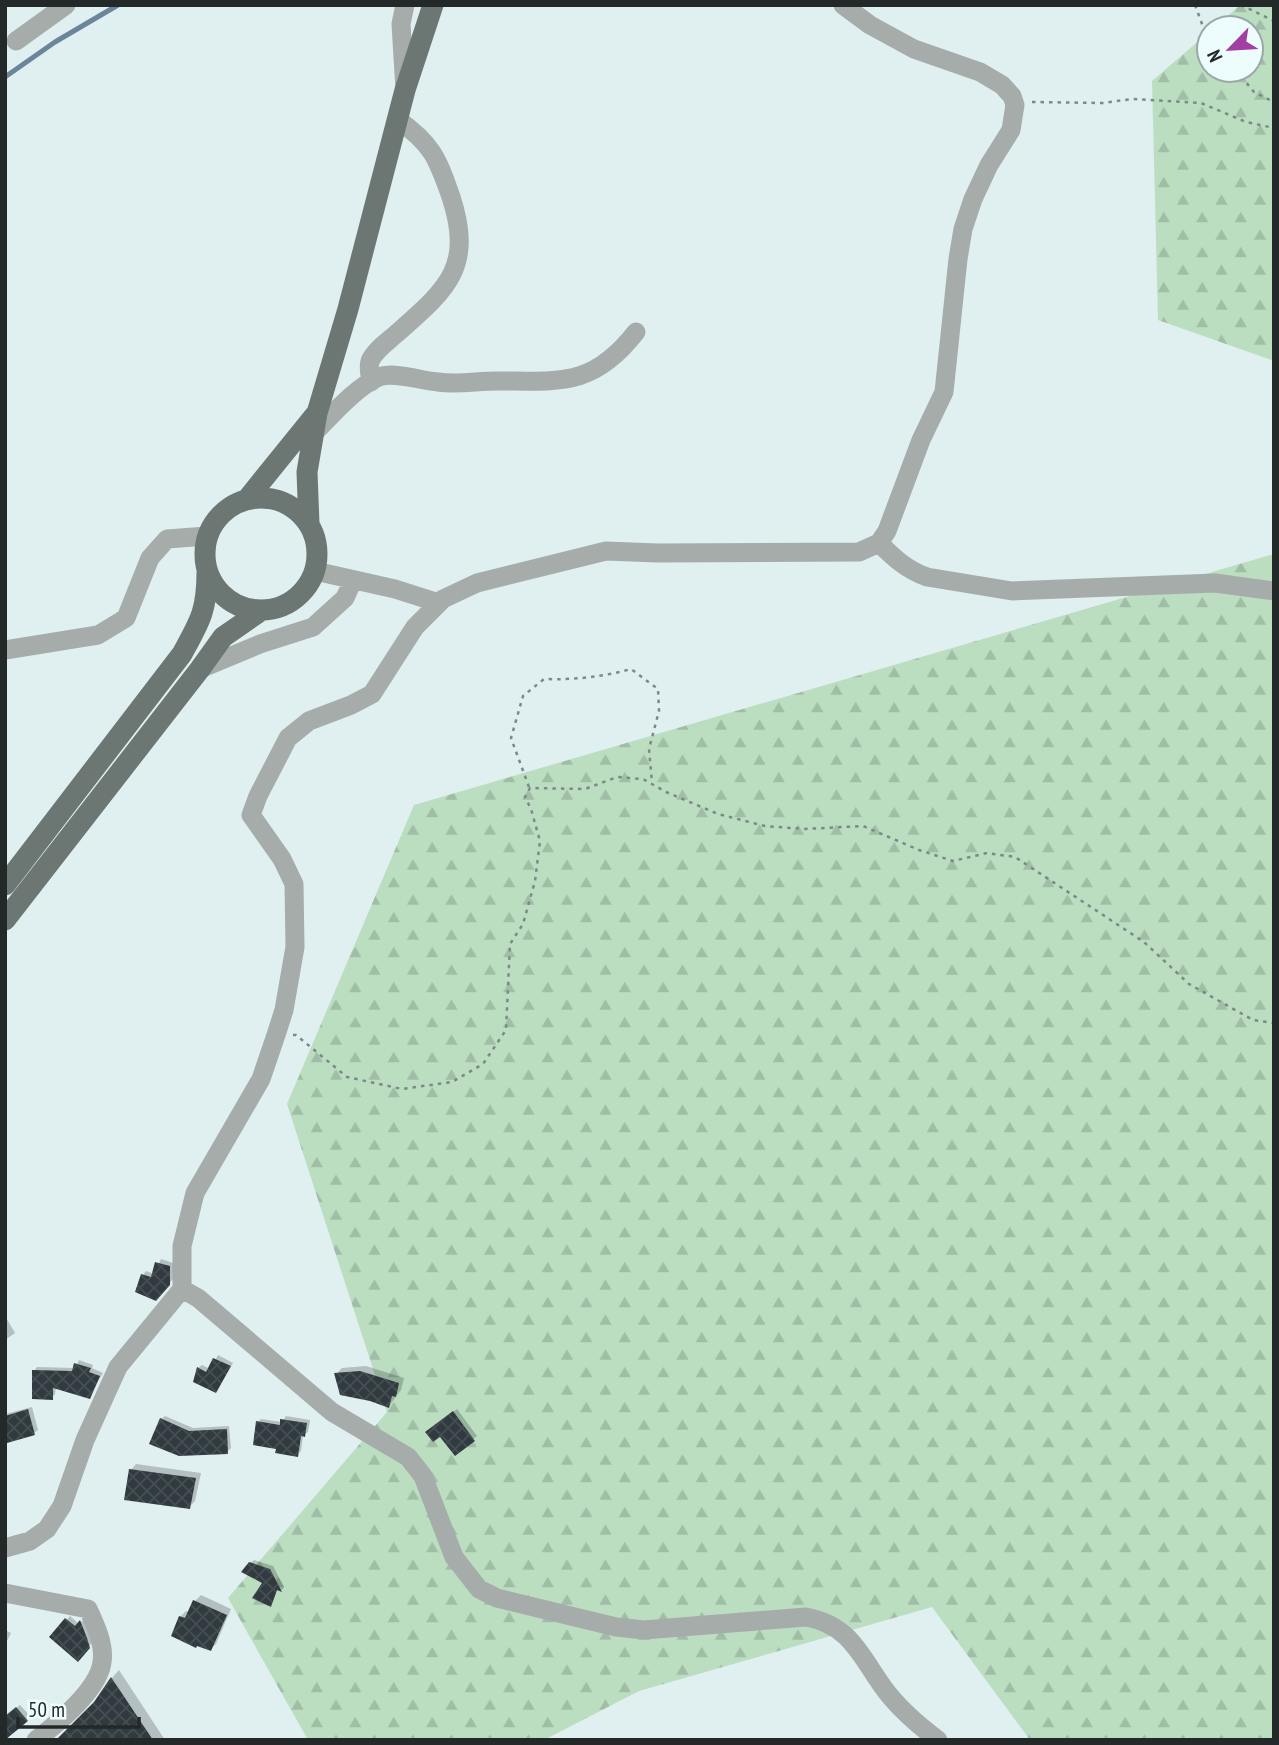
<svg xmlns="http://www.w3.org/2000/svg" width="1279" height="1745" font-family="'PT Sans Narrow',sans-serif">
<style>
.forest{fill:url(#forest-firs)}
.shadow{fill:#0003}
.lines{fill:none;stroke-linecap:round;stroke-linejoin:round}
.stream{stroke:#6d859c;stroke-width:5}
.building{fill:url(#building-cross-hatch)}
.path{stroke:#7e8889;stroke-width:2.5;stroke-dasharray:3.5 5;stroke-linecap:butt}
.street{stroke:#a6acaa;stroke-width:19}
.primary{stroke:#6c7773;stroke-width:21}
</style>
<defs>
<pattern id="forest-firs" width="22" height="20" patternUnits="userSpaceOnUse" patternTransform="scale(1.75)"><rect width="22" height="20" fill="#bbdec1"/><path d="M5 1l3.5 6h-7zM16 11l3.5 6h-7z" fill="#a0bea6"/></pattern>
<pattern id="building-cross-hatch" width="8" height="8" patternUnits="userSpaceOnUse" patternTransform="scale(1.75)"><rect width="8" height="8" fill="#303a3f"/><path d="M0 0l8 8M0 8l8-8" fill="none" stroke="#454e52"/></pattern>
</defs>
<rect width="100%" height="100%" fill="#e0eff0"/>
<path class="forest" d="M1240,5H1274V361L1158,320L1152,81L1209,32V70H1251V28H1214Z
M1274,554V1740H1030L932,1607L639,1691L544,1740H308L228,1598L387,1412L287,1104L414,805Z"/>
<path class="shadow" d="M161,1259L173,1263V1279L160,1295L143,1275L146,1271L154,1274Z
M5,1316L15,1333L5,1340Z
M218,1355L233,1363L219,1387L198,1368L202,1365L210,1369Z
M79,1360L93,1365L92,1368L103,1373L89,1397L56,1387L55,1394L52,1398L34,1371L37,1367L75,1368Z
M366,1366L404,1378L401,1390L389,1406L336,1374L342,1368Z
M32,1407L38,1430L34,1433L8,1440L5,1429V1414Z
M457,1409L477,1436L455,1454L440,1434L431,1429Z
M165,1416L193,1428L229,1426L231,1448L227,1452L161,1419Z
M286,1416L310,1420L308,1432L303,1435L301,1451L297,1455L278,1447L258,1422L261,1419L282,1422Z
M136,1464L201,1473L195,1501L189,1507L131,1470Z
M254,1560L273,1566L284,1587L282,1590L278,1589L270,1605L264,1582L250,1563Z
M201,1595L231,1609L216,1644L210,1649L180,1617L186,1611L190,1612L195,1601Z
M70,1616L79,1624L84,1619L92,1643L78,1659L52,1637Z
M5,1630L11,1633L5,1645Z
M119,1670L165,1740H56L96,1703L112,1678Z
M20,1705L30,1716L7,1737L5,1718Z"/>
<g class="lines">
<path class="stream" d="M5,77L55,42L118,5"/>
</g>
<path class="building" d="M155,1262L170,1266V1285L156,1301L135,1292L141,1274L151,1277Z
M213,1358L231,1366L216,1393L193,1382L197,1367L206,1372Z
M74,1363L91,1368L89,1372L100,1376L90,1399L53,1388V1400L32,1399V1370L72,1371Z
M360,1371L399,1383L396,1397L392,1396L389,1408L370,1401L340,1395L334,1373Z
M28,1409L35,1435L7,1443L5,1416Z
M453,1411L475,1441L455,1456L440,1437L433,1442L425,1432Z
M160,1418L189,1431L227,1429L228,1454L179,1456L149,1444Z
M280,1419L307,1423L305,1437L301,1436L298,1457L275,1453L276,1449L253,1445L256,1421L280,1425Z
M129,1469L196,1478L190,1509L124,1500Z
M249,1562L270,1569L282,1592L277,1590L271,1607L252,1598L262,1583L241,1572Z
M193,1600L227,1615L211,1651L197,1646L196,1648L171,1636L179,1616L185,1618Z
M65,1618L75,1626L80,1620L87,1638L90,1648L78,1662L49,1637Z
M111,1677L153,1740H56L94,1702Z
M16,1707L28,1721L5,1740V1716Z"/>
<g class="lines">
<path class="path" d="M1195,5L1205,32L1209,37
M1241,5L1274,21
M1236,70L1254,92L1274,102
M1032,102L1103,103L1132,99L1201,103L1246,122L1274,128
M529,787L511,738L523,696L544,679C574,680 602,677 631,669L658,689L659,711L649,749L652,783
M293,1035H296L347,1077L402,1089L452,1082L483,1064L506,1030L510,944L523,924L535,881L540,841L531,809L525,797L530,788L585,789L617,777L643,779L666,792L718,814L765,826L805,829L863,826L919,850L953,861L987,853L1015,857L1144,942L1189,984L1253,1020L1274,1023"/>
<path class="street" d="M405,5L401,24L405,90
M16,41L66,5
M371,382C370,375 368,368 370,361C375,350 387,342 396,334C447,289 474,268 451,197C437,157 432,144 397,119
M314,433C331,416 357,386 379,377C394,371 422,381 438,382C458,385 477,381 497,381C561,381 593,387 636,332
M879,543C894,558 907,570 927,577L1012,591L1215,583L1274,591
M315,571L395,589L439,603
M5,650L98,635L126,618L150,558L167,539L207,536
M200,669L260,644L313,627L345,598L353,580
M182,1289L198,1298L332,1412L408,1457L423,1476L454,1557L479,1589L497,1598L616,1627L644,1630L806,1617C850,1625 860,1655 883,1687C898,1708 918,1725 938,1740
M5,1548L30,1541L47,1529L62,1506L85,1440L118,1367L182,1289V1246L195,1193L261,1079L276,1035L284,1010L295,947L294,884L282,859L251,815L258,796L288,738L309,721L351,705L372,694L415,627L443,599L477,583L606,551L657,553L859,552L879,543L887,531L921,440L944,392L958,259L963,229L973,199L989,165L1011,130L1015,105L1012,96L1002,85L980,72L914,49L870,25L843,5
M5,1593L88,1609C95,1624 105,1645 102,1662C99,1689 57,1724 36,1740"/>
<path class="primary" d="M205 554a56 56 0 1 1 112 0a56 56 0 1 1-112 0Z
M248,498L315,415
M309,524L307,472L317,413L348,309L405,90L433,5
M5,885L182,654C200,621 207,611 207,572
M5,920L200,669L223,637L262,610"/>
</g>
<rect width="1279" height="1745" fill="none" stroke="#232929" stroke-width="14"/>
<g transform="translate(1230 49) rotate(245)"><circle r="33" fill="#edfdfd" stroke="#9ca8a8" stroke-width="2"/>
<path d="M0-5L12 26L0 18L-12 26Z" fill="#a13fa5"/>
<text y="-10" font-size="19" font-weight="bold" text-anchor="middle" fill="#232929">N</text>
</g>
<path d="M18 1717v10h121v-10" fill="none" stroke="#232929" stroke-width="3.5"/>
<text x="28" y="1717" font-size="21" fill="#232929" stroke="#edfdfd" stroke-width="5" paint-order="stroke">50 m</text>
</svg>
